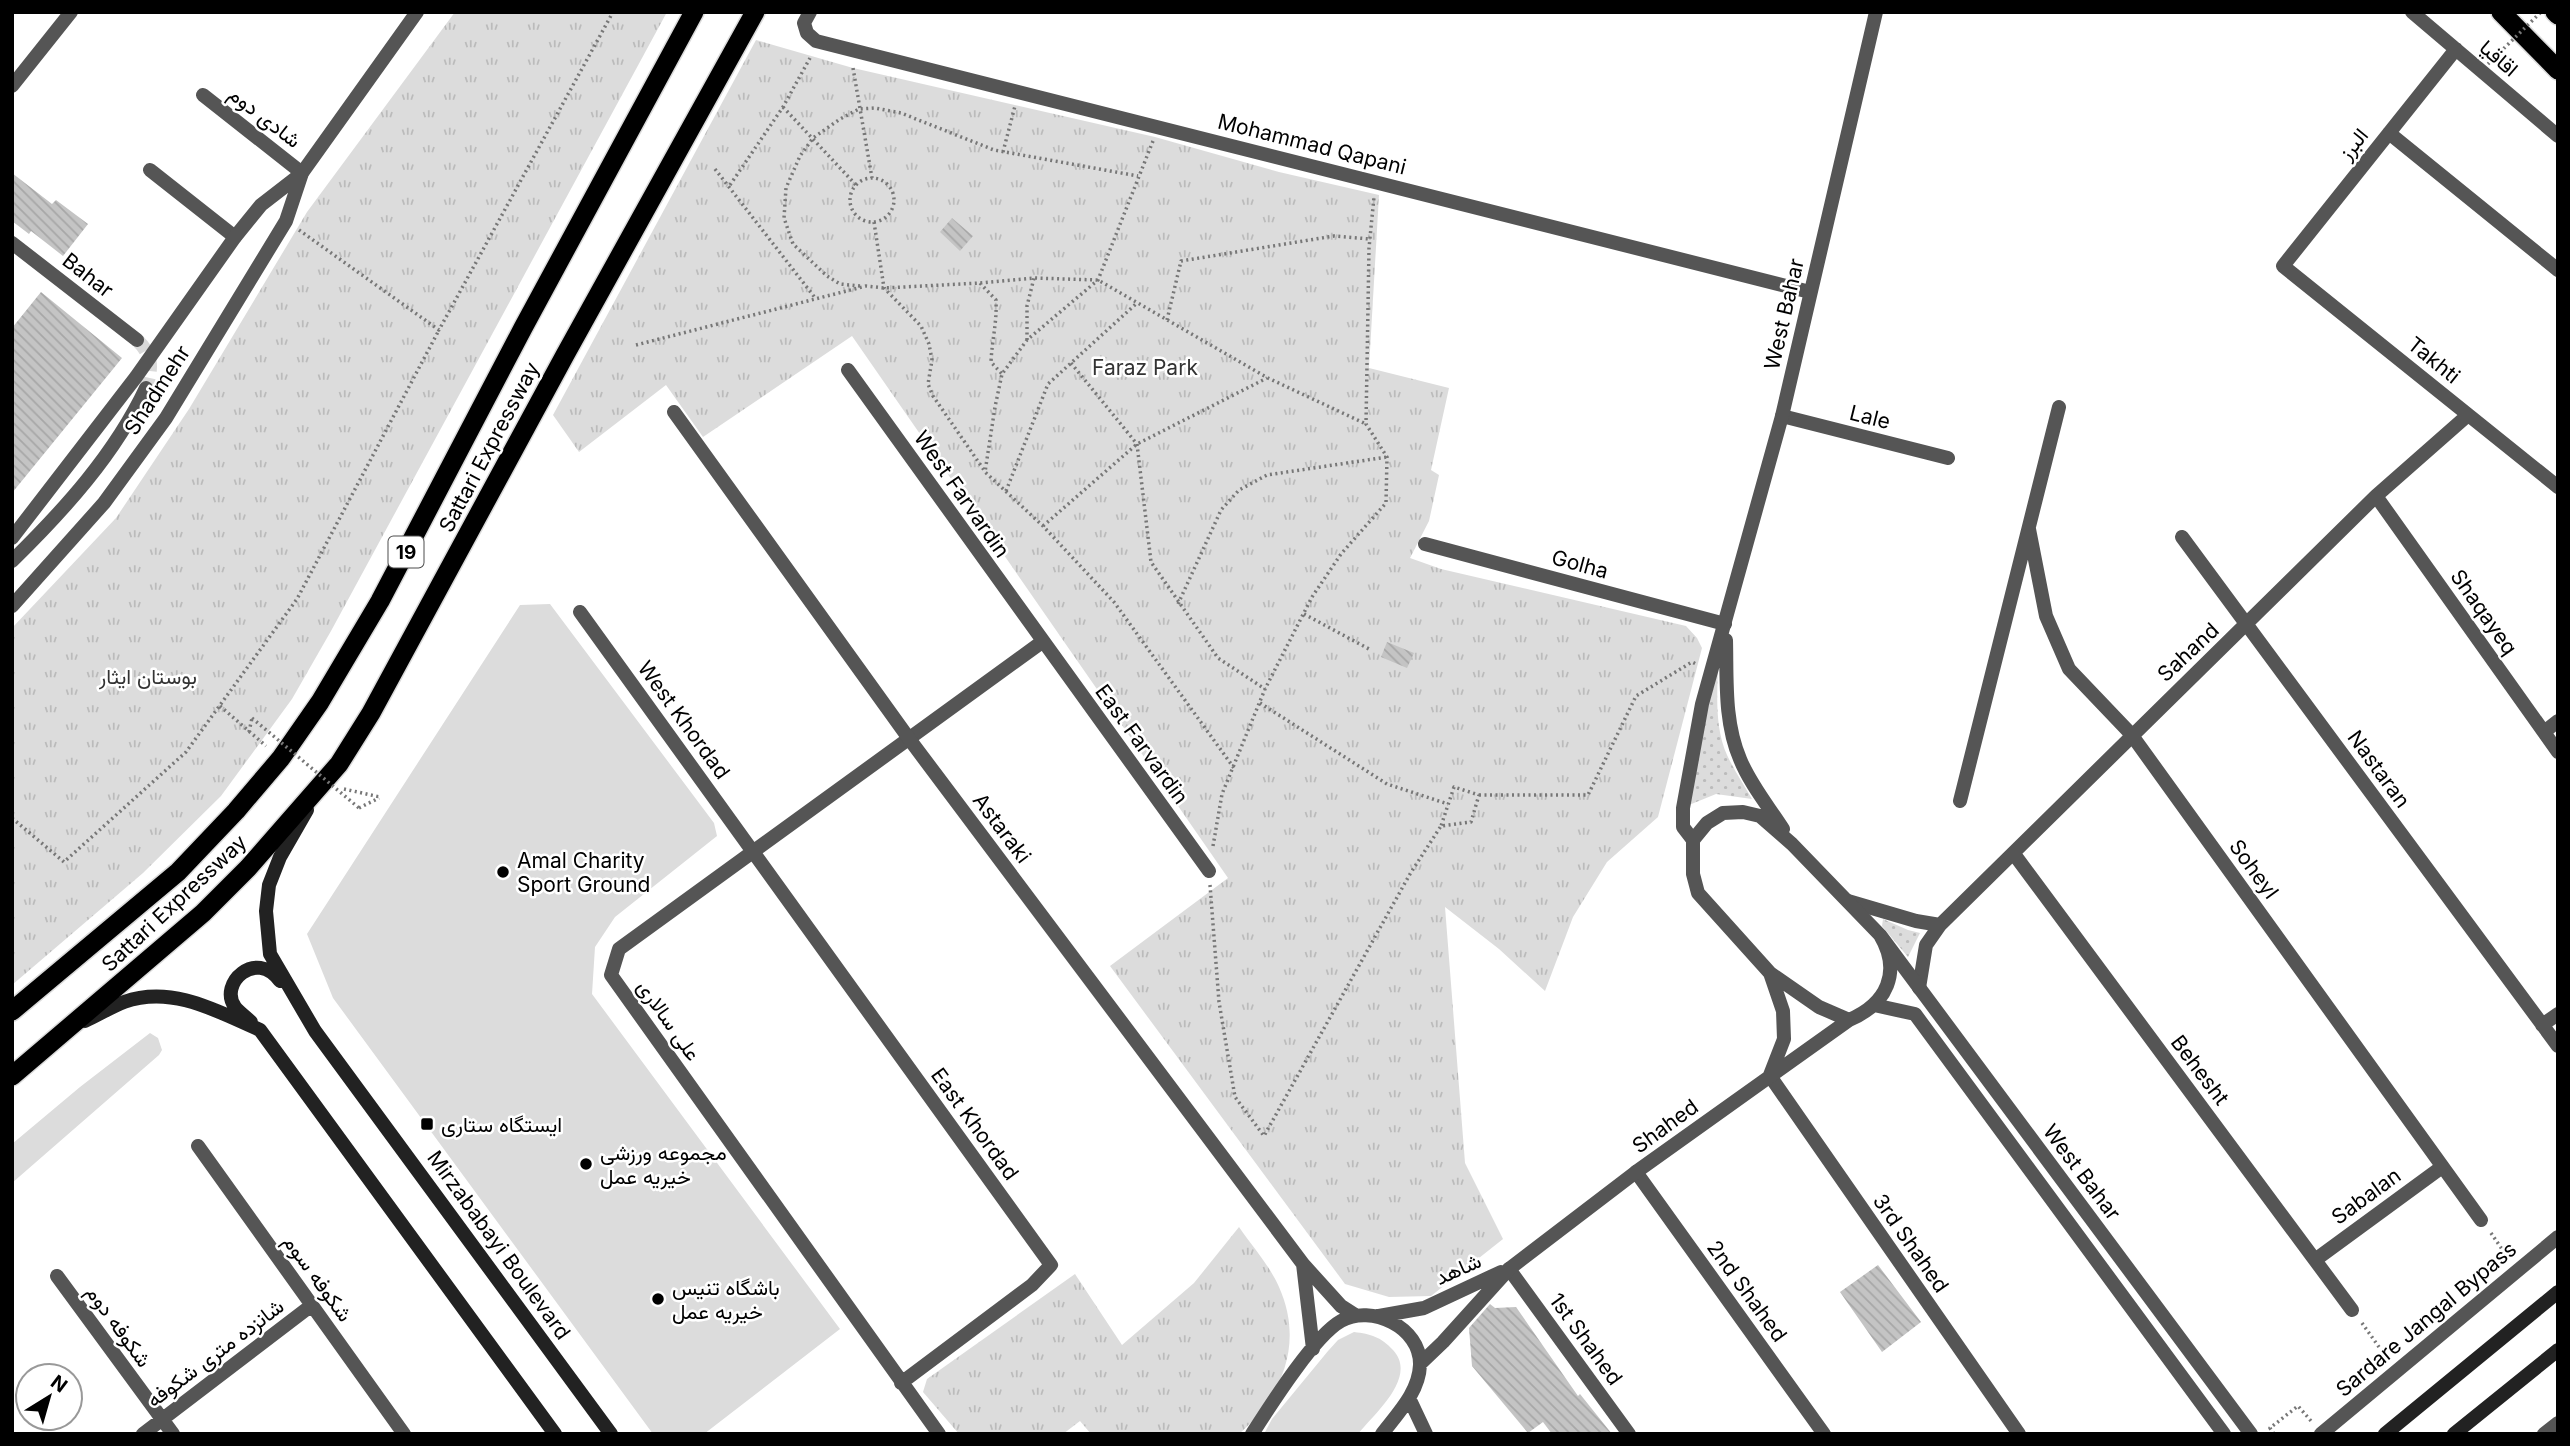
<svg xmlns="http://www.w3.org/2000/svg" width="2570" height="1446" font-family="Inter,Vazirmatn,sans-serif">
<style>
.grass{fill:#dcdcdc}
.park{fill:url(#park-tufts)}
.garden{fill:url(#garden-dots)}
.building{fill:url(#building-back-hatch)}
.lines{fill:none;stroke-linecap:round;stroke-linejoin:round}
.minor-tunnel{stroke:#d9d9d9;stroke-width:14;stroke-dasharray:14 7;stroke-linecap:butt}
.trunk-casing{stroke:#dbdbdb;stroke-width:22}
.path{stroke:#777;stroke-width:3.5;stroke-dasharray:2 3.5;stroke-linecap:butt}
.minor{stroke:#555;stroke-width:14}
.tertiary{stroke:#555;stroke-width:14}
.secondary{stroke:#222;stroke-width:14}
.trunk{stroke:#000;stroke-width:19}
.path-bridge{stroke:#777;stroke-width:3.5;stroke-dasharray:2 3.5;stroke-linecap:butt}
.poi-dot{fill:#000;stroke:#fff;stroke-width:2.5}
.labels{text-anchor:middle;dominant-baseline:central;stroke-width:5;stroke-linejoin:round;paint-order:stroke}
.shield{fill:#fff;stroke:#4c4c4c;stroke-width:2}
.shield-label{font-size:19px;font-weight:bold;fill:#000}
.street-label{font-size:21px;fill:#000;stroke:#fff}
.park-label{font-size:21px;fill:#333;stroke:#fff}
.poi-label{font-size:21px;fill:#000;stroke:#fff;text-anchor:start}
</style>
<defs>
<pattern id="park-tufts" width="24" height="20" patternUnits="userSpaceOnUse" patternTransform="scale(1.75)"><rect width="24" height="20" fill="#dcdcdc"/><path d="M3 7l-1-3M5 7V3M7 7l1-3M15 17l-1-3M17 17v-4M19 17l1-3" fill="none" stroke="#bbb"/></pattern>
<pattern id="garden-dots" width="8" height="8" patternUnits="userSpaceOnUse" patternTransform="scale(1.75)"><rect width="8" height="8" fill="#dcdcdc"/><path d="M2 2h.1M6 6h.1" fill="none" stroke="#bbb" stroke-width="1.8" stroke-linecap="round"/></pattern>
<pattern id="building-back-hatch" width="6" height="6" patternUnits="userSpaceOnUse" patternTransform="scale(1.75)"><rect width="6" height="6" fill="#c4c4c4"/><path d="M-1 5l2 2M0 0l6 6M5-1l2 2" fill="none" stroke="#a7a7a7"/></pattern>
</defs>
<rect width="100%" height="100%" fill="#fff"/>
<path class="grass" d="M550,604L714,823L717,836L615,917L595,947L592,994L840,1329L704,1434H653L333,998L307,934L520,605Z
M150,1033L158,1038L162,1050L159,1055L12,1183V1144L80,1087Z
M1354,1332C1371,1334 1381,1337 1393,1350C1418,1377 1375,1413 1358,1434H1264L1272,1419L1328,1351L1338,1340Z"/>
<path class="park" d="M455,12H667L331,631L292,699L221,796L143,873L12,985V628L116,518L189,409L307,212Z
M756,40L853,68L1155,137L1279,172L1379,195L1369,368L1449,388L1431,470L1439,475L1429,521L1410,558L1441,569L1686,626L1697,638L1702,648L1658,817L1607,862L1573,917L1545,991L1499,949L1445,907L1465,1163L1503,1239L1431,1296L1389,1297L1345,1284L1110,966L1228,878L852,336L703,437L666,385L579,452L553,415Z
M1239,1227C1252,1246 1270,1266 1279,1287C1304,1343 1283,1395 1239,1434H1091L1080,1421L1063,1434H959L923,1392L927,1379L1075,1274L1122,1345L1194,1283Z"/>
<path class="garden" d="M1718,667C1717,696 1715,728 1727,755C1734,770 1744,785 1752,799L1716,794L1689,805L1706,710Z
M1883,919L1908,930L1920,933L1908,957L1882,926Z"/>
<path class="building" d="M12,173L52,204L56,200L88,224L63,256L31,231L29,234L12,221Z
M952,218L973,236L960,251L940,232Z
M41,292L122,358L12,493V328Z
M1387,642L1414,653L1407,668L1381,657Z
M1878,1265L1921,1322L1882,1352L1840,1292Z
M1490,1304L1495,1308L1516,1307L1578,1396L1580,1394L1612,1434H1552L1543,1422L1528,1433L1472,1366L1469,1328Z"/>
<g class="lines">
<path class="minor-tunnel" d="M137,340C153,355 152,368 146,388"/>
<defs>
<path id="trunk" d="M2501,12L2558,70
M2555,12L2558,15
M12,1011L178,872L236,811L281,758L320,702L380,601L523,328L694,12
M12,1076L203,913L248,868L339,764L371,713L565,355L755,12"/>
</defs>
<use href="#trunk" class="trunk-casing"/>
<path class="path" d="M853,68L872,178
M783,107L856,185
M1153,141L1098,280L1027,340L1002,374L995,407L985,472L1043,526L1114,602L1234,768
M1003,152L1015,106
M715,169L816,299
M850 200a22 22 0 1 1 44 0a22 22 0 1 1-44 0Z
M730,185L783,107L810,58
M874,222L884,288L921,326L929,344L932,360L928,384L933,396L984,470
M299,230L439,330L613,12
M980,283L996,300C997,324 992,339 991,362L1002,374
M860,286L840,284L827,276L793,244L784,218L786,188L800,156L813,138L840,119L859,109L875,108L901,113L994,150L1138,176
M1167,320L1181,261L1334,236L1370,239
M1027,340V306L1034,278
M636,345L866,286L884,288L980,283L1034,278L1098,280L1268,378L1366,424
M1071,363L1137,444L1151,562L1218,658L1265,689
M1006,491L1048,384L1137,303
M1043,526L1137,444L1267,378
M1178,604L1221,510L1239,490L1267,475L1387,457
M1304,614L1369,649
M1260,703L1387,784L1448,804
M220,706L266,746
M249,732L252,718
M344,789L380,797
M1479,795H1588L1636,696L1692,662L1696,664
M359,808L379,798
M12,818L64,862L186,752L297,599L439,330
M1213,846L1222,794L1265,689L1312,597L1341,554L1386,503L1387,457L1366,424L1369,248L1374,197
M1210,885L1219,1002L1235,1097L1264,1136L1410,874L1441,826L1471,822L1479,795L1454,787L1441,826
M2491,1233L2508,1258
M2362,1323L2386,1357
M2274,1434L2270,1428L2298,1406L2312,1422"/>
<path class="minor" d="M810,12L804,23L807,33L816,41L1810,292
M2412,12L2558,136
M2456,49L2283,266L2558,487
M12,86L71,12
M203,95L302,173
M2389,133L2558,270
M150,170L235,237
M12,243L137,340
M848,370L1209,871
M1782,416L1948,458
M2376,496L2558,752
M2029,529L2046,616L2069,669L2131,734L2481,1220
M2182,537L2558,1046
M1425,544L1725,624
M12,561C64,510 115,454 146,388
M580,612L1051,1265L1032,1285L901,1383
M2544,732L2558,721
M1960,801L2059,407
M2014,854L2352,1310
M1848,901L1916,921L1940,925
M1919,988L1926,945L1940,925L2376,496L2468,415
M2542,1025L2558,1014
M1770,1076L2019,1434
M198,1146L404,1434
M1636,1172L1824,1434
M2315,1260L2442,1167
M1509,1269L1629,1434
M57,1276L173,1434
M143,1434L312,1305
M939,1434L611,975L619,949L1042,642
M2321,1434L2558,1237
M2544,1434L2558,1423"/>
<path class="tertiary" d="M674,412L910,740L1303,1264L1341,1306L1355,1315
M12,538L136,377L235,237L261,205L301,174
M12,606L104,503L166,418L286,221L302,173L417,12
M1726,640C1727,679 1724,722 1740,759C1750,784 1769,807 1783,829
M1743,812L1760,816L1792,844L1880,935C1902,972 1887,1004 1849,1020L1819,1007L1770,973L1698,893L1693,874V840L1707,823L1723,813Z
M1693,840L1683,827V808L1702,704L1782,416L1876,12
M1880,935L2251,1434
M1770,973L1783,1011L1784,1039L1770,1075
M1874,1005L1915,1014L2224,1434
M1303,1264L1313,1349
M1379,1316L1424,1308L1501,1272
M1420,1364L1443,1342L1509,1269L1636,1172L1849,1020
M1409,1398L1426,1434
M1252,1434C1270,1406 1314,1336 1341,1321C1371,1304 1421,1327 1420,1365C1419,1392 1398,1413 1382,1434"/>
<path class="secondary" d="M307,810L280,857L269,885L266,911L270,954L315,1031L611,1434
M85,1021C98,1015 111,1007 124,1002C172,985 217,1011 260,1030L555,1434
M251,1022C246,1017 239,1012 235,1007C218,984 256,948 280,981
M2385,1434L2558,1292
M2454,1434L2558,1350"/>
<use href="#trunk" class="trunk"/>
<path class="path-bridge" d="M2488,64L2541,12
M252,718L359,808"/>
</g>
<g class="poi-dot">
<circle cx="503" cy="872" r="7"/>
<rect x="420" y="1117" width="14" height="14" rx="3.5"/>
<circle cx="586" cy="1164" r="7"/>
<circle cx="658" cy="1299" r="7"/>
</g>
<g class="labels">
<rect class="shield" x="388.5" y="536.5" width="35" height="31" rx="5"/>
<g class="shield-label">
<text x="406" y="552">19</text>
</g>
<g class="street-label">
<text transform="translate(2499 58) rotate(41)">اقاقیا</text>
<text transform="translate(265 117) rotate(38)">شادی دوم</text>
<text transform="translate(1312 144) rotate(14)">Mohammad Qapani</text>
<text transform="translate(2353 144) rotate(-51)">البرز</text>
<text transform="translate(88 275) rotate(38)">Bahar</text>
<text transform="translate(1784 314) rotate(-77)">West Bahar</text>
<text transform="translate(2434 360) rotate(39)">Takhti</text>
<text transform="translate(157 390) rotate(-57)">Shadmehr</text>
<text transform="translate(1870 417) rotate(14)">Lale</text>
<text transform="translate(489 447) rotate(-62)">Sattari Expressway</text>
<text transform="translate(962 494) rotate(55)">West Farvardin</text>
<text transform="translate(1580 564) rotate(15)">Golha</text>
<text transform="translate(2484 612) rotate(55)">Shaqayeq</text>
<text transform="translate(2188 652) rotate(-43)">Sahand</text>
<text transform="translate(684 720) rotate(54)">West Khordad</text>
<text transform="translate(1142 744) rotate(54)">East Farvardin</text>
<text transform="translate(2379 769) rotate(54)">Nastaran</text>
<text transform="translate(1002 828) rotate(53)">Astaraki</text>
<text transform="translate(2254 869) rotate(54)">Soheyl</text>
<text transform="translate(174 903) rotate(-43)">Sattari Expressway</text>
<text transform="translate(669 1020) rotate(55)">علی سالاری</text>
<text transform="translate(2200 1070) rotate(53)">Behesht</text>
<text transform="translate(975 1124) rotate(54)">East Khordad</text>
<text transform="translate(1665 1126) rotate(-36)">Shahed</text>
<text transform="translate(2082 1172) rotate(53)">West Bahar</text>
<text transform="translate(2366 1196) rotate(-36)">Sabalan</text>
<text transform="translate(1911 1243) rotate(55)">3rd Shahed</text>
<text transform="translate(499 1245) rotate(54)">Mirzababayi Boulevard</text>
<text transform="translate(1458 1269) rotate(-24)">شاهد</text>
<text transform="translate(318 1278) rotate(54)">شکوفه سوم</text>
<text transform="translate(1747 1291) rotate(54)">2nd Shahed</text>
<text transform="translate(2426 1319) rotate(-40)">Sardare Jangal Bypass</text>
<text transform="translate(119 1326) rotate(54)">شکوفه دوم</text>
<text transform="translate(1586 1339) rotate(54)">1st Shahed</text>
<text transform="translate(215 1353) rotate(-37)">شانزده متری شکوفه</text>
</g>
<g class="park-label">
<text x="1145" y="367">Faraz Park</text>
<text x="148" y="676">بوستان ایثار</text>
</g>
<g class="poi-label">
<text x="517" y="860">Amal Charity<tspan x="517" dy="24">Sport Ground</tspan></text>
<text x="441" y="1124">ایستگاه ستاری</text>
<text x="600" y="1152">مجموعه ورزشی<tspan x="600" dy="24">خیریه عمل</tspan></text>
<text x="672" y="1287">باشگاه تنیس<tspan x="672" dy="24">خیریه عمل</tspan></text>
</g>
</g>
<rect width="2570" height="1446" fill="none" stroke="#000000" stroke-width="28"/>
<g transform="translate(49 1397) rotate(37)"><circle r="33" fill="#ffffff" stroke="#999999" stroke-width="2"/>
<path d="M0-5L12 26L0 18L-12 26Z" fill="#000000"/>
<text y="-10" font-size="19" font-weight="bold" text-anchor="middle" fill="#000000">N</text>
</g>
</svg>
